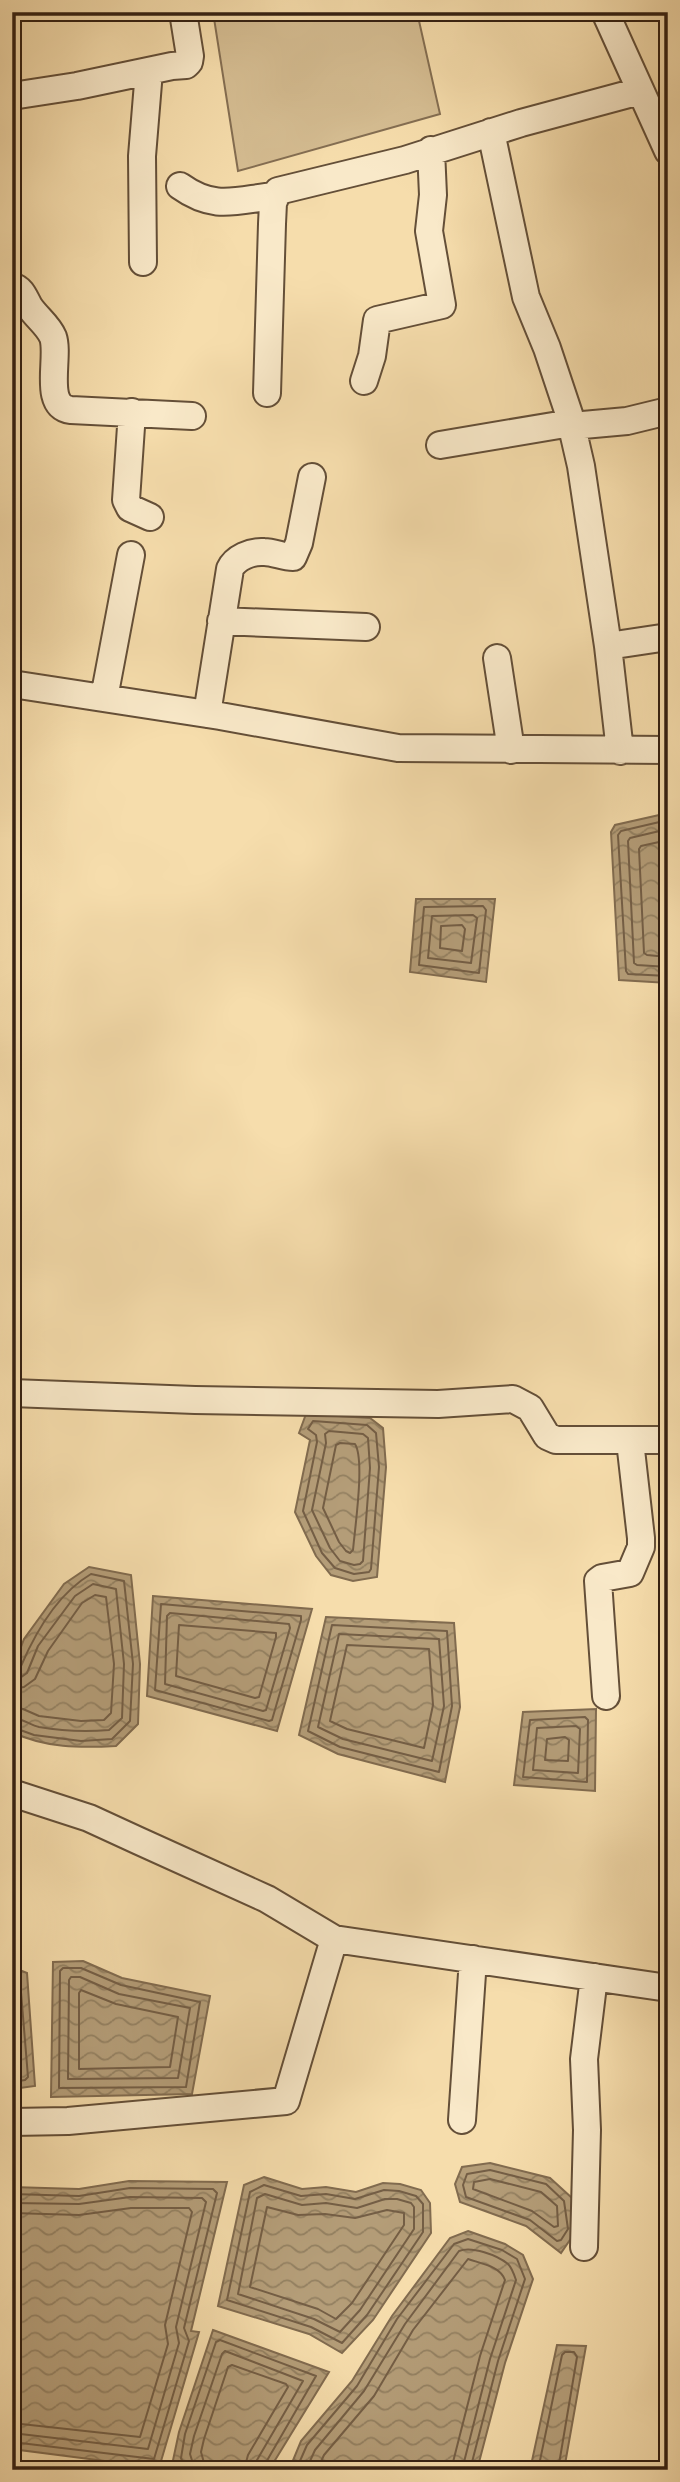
<svg xmlns="http://www.w3.org/2000/svg" width="680" height="2482" font-family="'Libre Bodoni',serif">
<style>
.park{fill:#d5bd92;stroke:#846e52;stroke-width:2}
.water{fill:url(#water-waves);stroke:#816b4f;stroke-width:2}
.lines{fill:none;stroke-linecap:round;stroke-linejoin:round}
.shore{stroke:#745e45;stroke-width:2}
.minor-casing{stroke:#644f38;stroke-width:30}
.minor{stroke:#f9e9c9;stroke-width:26}
</style>
<defs>
<pattern id="water-waves" width="16" height="10" patternUnits="userSpaceOnUse" patternTransform="scale(1.75)"><rect width="16" height="10" fill="#b49d78"/><path d="M0 5q4-4 8 0t8 0" fill="none" stroke="#938061"/></pattern>
</defs>
<rect width="100%" height="100%" fill="#f6ddac"/>
<filter id="stains"><feTurbulence type="fractalNoise" baseFrequency=".00286" numOctaves="4"/><feColorMatrix values="0 0 0 0 .2 0 0 0 0 .09 0 0 0 0 .02 0 0 0 .5 -.17"/></filter>
<radialGradient id="worn" r=".72"><stop offset=".6" stop-color="#630" stop-opacity="0"/><stop offset="1" stop-color="#630" stop-opacity=".3"/></radialGradient>
<path class="park" d="M213,12H417L440,114L238,171Z"/>
<path class="water" d="M668,813V983L619,980L611,832L615,825Z
M416,899H495L486,982L410,972Z
M306,1414L370,1418L383,1428L386,1467L377,1577L353,1581L331,1575L316,1556L295,1512L310,1440L299,1433Z
M89,1567L131,1575L140,1664L138,1724L116,1746C80,1748 45,1748 12,1732V1671L24,1639L64,1584Z
M153,1596L312,1609L277,1731L147,1696Z
M326,1617L454,1623L460,1707L445,1782L338,1754L299,1735Z
M596,1709L595,1791L514,1785L523,1712Z
M83,1961L122,1978L210,1996L192,2094L51,2097L53,1962Z
M12,1967L27,1973L35,2086L12,2089Z
M490,2163L550,2178L572,2198L576,2231L561,2253L526,2226L460,2202L455,2184L462,2167Z
M264,2177L302,2189L326,2187L356,2192L383,2183L400,2184L421,2190L430,2203L431,2233L373,2320L342,2353L309,2334L218,2306L244,2185Z
M129,2181L227,2182L191,2331L199,2332L159,2468L12,2449V2187L79,2189Z
M468,2231L505,2244L523,2255L533,2279L505,2363L477,2470H289L301,2441L352,2381L392,2316L450,2238Z
M213,2330L329,2372L269,2470H190L172,2465L179,2432Z
M557,2345L586,2346L564,2470H530Z"/>
<g class="lines">
<path class="shore" d="M668,820L621,831L618,835L626,971L628,974L668,976
M668,829L630,838L628,841L634,963L637,965L668,967
M668,840L641,846L639,849L644,953L647,955L668,957
M483,906L486,910L479,973L419,965L424,907Z
M473,915L477,918L471,963L428,958L432,916Z
M462,925L465,929L462,951L440,948L441,926Z
M313,1421L367,1425L376,1433L379,1467L371,1569L369,1572L354,1574L335,1568L322,1553L303,1511L317,1442L316,1435L308,1429Z
M329,1431L363,1434L368,1438L370,1468L363,1561L360,1564L354,1565L340,1561L330,1548L312,1510L326,1443L325,1434Z
M340,1443L355,1444C365,1460 355,1527 353,1550L350,1553L346,1551L339,1542L323,1508L336,1445Z
M161,1604L301,1616V1620L272,1720L269,1721L155,1690Z
M170,1613L289,1624L290,1628L266,1710L263,1711L165,1684L167,1616Z
M179,1625L276,1633V1637L259,1697L255,1698L176,1676Z
M332,1625L447,1631L452,1706L439,1772L340,1747L308,1731Z
M339,1634L439,1639L444,1706L432,1761L343,1739L318,1727Z
M347,1645L429,1649L433,1705L424,1748L347,1729L330,1721Z
M12,1670L21,1666C36,1631 57,1594 91,1574L124,1581L133,1664L130,1721L112,1739L81,1741L34,1735L12,1727
M12,1679L20,1678L27,1673L38,1646L75,1596L93,1584L116,1589L124,1664L122,1718L109,1730C86,1732 62,1731 39,1727C30,1725 22,1718 12,1718
M12,1689L24,1687L35,1679L48,1651L82,1603L95,1595L106,1597L114,1664L111,1713L104,1720L81,1721L39,1716L23,1709L12,1707
M585,1717L588,1720L587,1782L523,1777L530,1720Z
M576,1726L580,1729L578,1773L533,1770L537,1728Z
M565,1737L569,1740L568,1761L545,1760L547,1739Z
M81,1968L121,1985L200,2002L186,2087L59,2088L60,1971L63,1968Z
M12,1975L20,1980L28,2077L25,2080L12,2082
M71,1977H80L119,1994L190,2008L178,2078L68,2079L69,1980Z
M12,1989L18,2069L12,2073
M81,1990L116,2004L178,2017L170,2067L79,2069V1993Z
M490,2170L546,2184L564,2201L568,2229L561,2240L557,2241L530,2220L466,2197L463,2185L467,2174Z
M490,2179L541,2192L557,2206L558,2226L554,2227L532,2211L473,2189L474,2182Z
M264,2185L301,2196L326,2194L355,2199L384,2190L399,2191L416,2196L423,2204V2232L367,2315L342,2343L311,2327L227,2300L250,2192Z
M12,2194L79,2196L130,2188L213,2189L217,2193L184,2328L189,2341L154,2459L12,2442
M265,2194L302,2205L326,2203L357,2208L385,2199H397L411,2203L414,2207V2229L360,2310L340,2332L314,2319L238,2294L257,2198Z
M12,2203L79,2204L130,2197L202,2198L206,2202L176,2327L179,2343L148,2449L12,2433
M267,2207L298,2215L325,2214L355,2218L387,2210L404,2213V2225L352,2303L336,2319L318,2309L250,2287Z
M12,2213L79,2215L131,2208H189L192,2212L165,2325L168,2344L140,2437L12,2423
M186,2470L181,2458L185,2434L216,2342L220,2340L316,2376L265,2464L264,2470
M195,2470L190,2454L194,2436L222,2354L225,2351L303,2381L257,2460L255,2470
M206,2470L201,2452L204,2439L228,2367L232,2365L286,2384L288,2387L248,2455L244,2470
M296,2470L307,2445L357,2386L397,2319L454,2244L468,2239L502,2250L517,2259L525,2279L498,2361L470,2470
M306,2470L315,2450L364,2391L405,2324L459,2251C472,2246 497,2255 508,2264C512,2268 514,2274 516,2280L490,2359L462,2470
M317,2470L324,2455L374,2396L413,2330L468,2259C482,2264 500,2266 505,2280L480,2356L451,2470
M538,2470L562,2355L565,2352H574L577,2357L558,2470"/>
<defs>
<path id="minor" d="M605,12L668,151
M12,96L77,86L172,66L186,65L189,62L190,56L183,12
M491,132L526,297L547,348L569,414L581,466L608,646L620,751
M180,186C215,211 236,200 274,196
M143,262L142,156L149,71
M12,286C22,289 24,297 29,306C36,317 48,325 53,337C60,357 42,407 71,410L192,416
M364,381L372,356L377,320L442,305L429,231L433,195L431,150
M267,393L272,224L273,203L278,191L405,160L521,123L640,91
M132,412L126,500L130,508L150,517
M572,426L627,421L668,411
M440,445L571,423
M221,621L366,627
M608,646L668,637
M497,658L511,750
M12,684L220,716L398,748L668,750
M104,698L131,555
M207,714L230,569C235,558 251,551 264,552C274,552 283,557 293,557L299,543L312,477
M12,1393L195,1400L438,1404L513,1399L530,1408L547,1436L556,1440H668
M606,1696L598,1581L602,1578L630,1573L641,1547V1538L630,1441
M12,1793L89,1818L139,1841L267,1899L334,1939
M462,2120L473,1959
M12,2122L68,2121L286,2101L334,1939L668,1988
M584,2247L587,2130L584,2059L594,1977"/>
</defs>
<use href="#minor" class="minor-casing"/>
<use href="#minor" class="minor"/>
</g>
<rect width="680" height="2482" fill="none" stroke="#f6ddac" stroke-width="42"/>
<rect x="14" y="14" width="652" height="2454" fill="none" stroke="#342012" stroke-width="3.5"/>
<rect x="21" y="21" width="638" height="2440" fill="none" stroke="#342012" stroke-width="2"/>
<rect width="100%" height="100%" filter="url(#stains)"/>
<rect width="100%" height="100%" fill="url(#worn)"/>
</svg>
